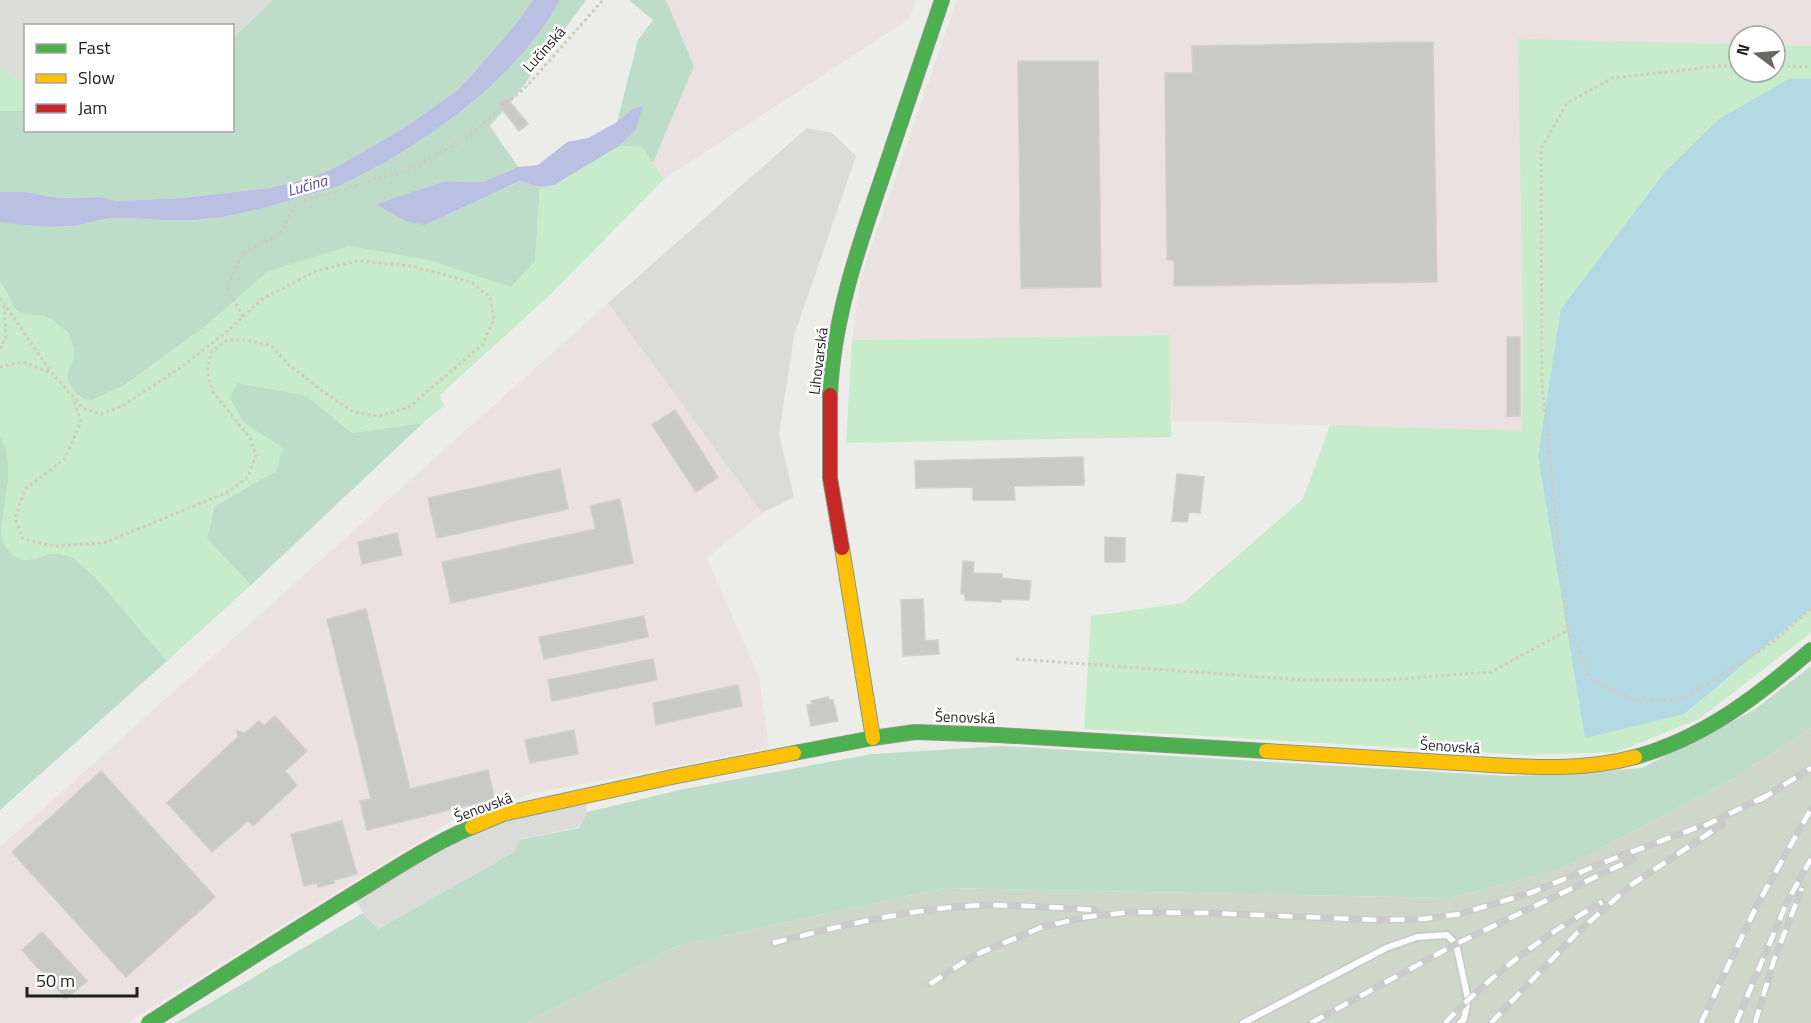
<svg xmlns="http://www.w3.org/2000/svg" width="1811" height="1023" font-family="'Titillium Web',sans-serif">
<style>
.residential{fill:#dcdcd9}
.industrial{fill:#eae1e0}
.construction{fill:#cfd7c9}
.grass{fill:#c8eccb}
.forest{fill:#beddc8}
.pitch{fill:#b2d9e4}
.parking{fill:#dbdcda}
.water{fill:#bac0e1}
.building{fill:#c9cac5;stroke:#d0d0c9;stroke-width:1.5}
.lines{fill:none;stroke-linecap:round;stroke-linejoin:round}
.lane-casing{stroke:#c6c6c4;stroke-width:9}
.fast-casing{stroke:#86987f;stroke-width:16}
.slow-casing{stroke:#86987f;stroke-width:16}
.jam-casing{stroke:#86987f;stroke-width:16}
.path{stroke:#d0ccc1;stroke-width:3;stroke-dasharray:3 3;stroke-linecap:butt}
.lane{stroke:#fcfcfc;stroke-width:6}
.fast{stroke:#4caf50;stroke-width:14}
.slow{stroke:#ffc107;stroke-width:14}
.jam{stroke:#c62828;stroke-width:14}
.rail-casing{stroke:#cbcbca;stroke-width:7}
.rail{stroke:#fff;stroke-width:4.5;stroke-dasharray:14;stroke-linecap:butt}
.labels{text-anchor:middle;dominant-baseline:central;stroke-width:5;stroke-linejoin:round;paint-order:stroke}
.street-label{font-size:15px;fill:#1f1f1f;stroke:#fff}
.water-label{font-size:16px;font-style:italic;fill:#584ab1;stroke:#fff}
</style>
<rect width="100%" height="100%" fill="#ecede8"/>
<path class="residential" d="M0,0H273L233,38L232,26H26L25,82L0,68Z"/>
<path class="industrial" d="M666,0H916L909,19L664,179L653,163L694,66Z
M957,0H1811V46L1775,45V36H1739V44L1523,330L1522,431L1172,421L1170,335L852,340L861,277Z
M608,303L762,513L707,558L759,677L769,748L530,794L452,821L312,907L127,1023H0V847Z"/>
<path class="construction" d="M1811,728V1023H525L677,946L945,888L1451,898L1559,870L1730,781Z"/>
<path class="grass" d="M1518,39L1739,44V72H1775V45L1811,46V633L1699,719L1617,752L1528,755L1084,729L1091,616L1183,603L1303,499L1330,425L1522,431L1523,330Z
M0,68L25,82L26,111H0Z
M619,146L642,147L664,179L553,292L440,395L444,406L423,423L352,433L307,396L243,421L284,448L276,471L213,506L207,539L251,585L167,661L96,578L75,559L48,554L34,559L23,560L13,556L3,543L1,531L8,481L6,448L0,436V281L11,301L27,315C32,315 38,314 42,315C58,318 78,341 74,358C74,362 70,367 68,371L94,400L126,385L207,325L267,272L350,245L429,260L535,261L540,187L554,185Z
M1170,335L1171,437L846,443L852,340Z"/>
<path class="forest" d="M273,0H533L515,25L468,79L456,91L411,123L392,135L338,166L311,178L269,188L182,198L117,201L98,197L60,198L25,192H0V111H25L26,130H232L233,38Z
M560,0H586L519,92L490,126L518,167L483,182L445,181L377,204L425,225L521,181L540,187L535,261L511,287L429,260L349,246L267,272L207,325L125,385L93,400L84,399L75,392L68,381V371L74,358V348L68,333L53,320L42,315H27L16,310L0,281V222C24,224 49,228 73,226C88,224 102,218 117,218C146,218 176,223 204,219C240,216 276,205 310,194C322,191 334,189 345,183C423,146 519,78 560,0Z
M629,0H666L694,66L653,163L642,147L619,146L636,130L617,122L638,40L653,20Z
M238,383L307,396L352,433L423,423L251,585L207,539L214,506L276,471L283,448L243,422L230,397Z
M0,436L6,448L8,466V481L1,531L3,543L13,556L23,560L35,559L48,554H61L75,559L96,578L167,661L0,810Z
M1811,666V728L1730,781L1559,870L1451,898L945,888L677,946L525,1023H176L363,913L378,929L514,852L519,840L579,828L587,812L684,789L872,754L1002,746L1505,776L1573,774L1642,768L1754,710Z"/>
<path class="pitch" d="M1789,79H1811V608L1684,714L1585,738L1538,456L1561,309L1665,172L1719,119Z"/>
<path class="parking" d="M807,128L832,133L856,156L794,336L779,434L794,497L762,513L608,303Z
M585,795L587,812L579,827L519,840L514,852L378,929L363,913L353,894L447,838Z"/>
<path class="water" d="M533,0H560C519,78 423,146 345,183C334,189 322,191 310,194C276,205 240,216 204,219C176,223 146,218 117,218C102,218 88,224 73,226C49,228 24,225 0,222V192H25L60,198L99,197L117,201L182,198L269,188L311,178L338,166L392,135L411,123L456,91L468,79L515,25Z
M643,106L636,130L619,146L554,185L540,187L520,181L425,225L405,221L376,204L445,181L483,182L518,167L538,165L567,142L588,138L617,122L633,109Z"/>
<path class="building" d="M1433,42L1437,282L1174,286V260H1167L1165,73H1193L1192,46Z
M1018,61H1098L1101,287L1021,288Z
M506,97L528,124L519,131L498,104Z
M1507,337H1520V416H1507Z
M675,410L718,477L696,492L652,425Z
M1083,457L1084,485L1014,486L1015,500H973V487L916,488L915,461Z
M560,469L568,509L437,538L428,498Z
M1177,474L1204,477L1200,513L1189,512L1187,522L1172,521Z
M620,499L633,563L451,603L442,562L596,529L590,506Z
M397,533L402,555L362,564L358,542Z
M1105,537L1125,538V562H1105Z
M963,561L974,562L973,573L1002,574V578L1031,581L1029,600L1001,599V602L965,600V594H961Z
M923,599L925,641L938,640L939,654L903,656L901,600Z
M366,609L410,789L488,770L495,799L367,830L360,801L371,799L327,619Z
M644,616L648,637L544,659L539,637Z
M653,659L657,680L552,701L548,680Z
M738,685L742,706L656,725L653,703Z
M828,697L829,700H833L838,721L811,726L807,705L812,704L811,701Z
M275,716L307,751L285,771L297,785L253,826L248,821L212,852L167,803L238,737L237,731L245,733L259,721L264,726Z
M574,730L578,754L530,763L525,740Z
M101,771L215,897L126,977L12,852Z
M342,821L357,874L334,880V883L318,887L317,883L304,886L291,834Z
M42,932L87,981L66,999L22,950Z"/>
<g class="lines">
<defs>
<path id="lane" d="M1243,1023L1386,948L1417,937L1447,935L1456,944L1468,999L1464,1019L1460,1023"/>
<path id="fast" d="M830,395C833,320 858,248 882,178C902,118 922,59 942,0
M794,753L873,738L915,732L998,735L1266,751
M1635,757C1704,738 1758,696 1811,650
M149,1023C214,981 279,940 345,899C387,874 427,846 472,827"/>
<path id="slow" d="M842,548L873,738
M1266,751C1330,755 1394,759 1458,763C1517,766 1577,773 1635,757
M472,827L503,814L672,777L794,753"/>
<path id="jam" d="M830,395V478L842,548"/>
</defs>
<use href="#lane" class="lane-casing"/>
<use href="#fast" class="fast-casing"/>
<use href="#slow" class="slow-casing"/>
<use href="#jam" class="jam-casing"/>
<path class="path" d="M1739,66H1718L1613,78L1567,103L1541,149L1542,384L1568,630L1592,680L1638,702L1684,699L1773,642L1811,609
M1775,66L1811,67
M0,298L51,372
M243,317L227,287L242,254L280,234L296,203L411,169L465,139L527,86L603,0
M0,349L6,337L4,305
M0,367L23,362L52,373L84,409L101,414L122,406L183,366L230,329L262,299L316,271L357,261L412,266L471,282L490,297L494,319L483,344L409,407L379,416L353,412L321,390L289,365L270,345L246,340H227L212,351L207,371L213,392L250,438L256,455L248,477L228,492L104,543L54,546L23,539L15,518L25,489L65,459L81,421L73,399
M1016,659L1304,680H1384L1491,672L1568,630"/>
<use href="#lane" class="lane"/>
<use href="#fast" class="fast"/>
<use href="#slow" class="slow"/>
<use href="#jam" class="jam"/>
<defs>
<path id="rail" d="M1760,800L1811,768
M1704,826L1766,796
M773,943C832,928 893,913 954,907C1001,903 1049,907 1096,910
M930,984L975,955L1042,927L1086,917L1132,912L1209,913L1378,920L1422,919L1460,914L1533,892L1610,860L1709,823
M1311,1023L1456,944L1633,859
M1445,1023C1494,972 1542,937 1602,902
M1491,1023L1577,933L1631,885L1723,824
M1701,1023L1757,905L1811,809
M1736,1023L1787,902L1811,859
M1755,1023L1774,960L1802,888"/>
</defs>
<use href="#rail" class="rail-casing"/>
<use href="#rail" class="rail"/>
</g>
<g class="labels">
<g class="street-label">
<text transform="translate(544 49) rotate(-48)">Lučinská</text>
<text transform="translate(818 361) rotate(-83)">Lihovarská</text>
<text transform="translate(965 717) rotate(2)">Šenovská</text>
<text transform="translate(1450 746) rotate(4)">Šenovská</text>
<text transform="translate(483 807) rotate(-20)">Šenovská</text>
</g>
<g class="water-label">
<text transform="translate(307 185) rotate(-16)">Lučina</text>
</g>
</g>
<rect x="24" y="24" width="210" height="108" fill="#ffffff" stroke="#a5a5a5" stroke-width="1.5"/>
<rect x="36" y="44" width="30" height="9" fill="#4caf50" stroke="#a5a5a5" stroke-width="1.5"/>
<text x="78" y="54" font-size="18" fill="#1f1f1f">Fast</text>
<rect x="36" y="74" width="30" height="9" fill="#ffc107" stroke="#a5a5a5" stroke-width="1.5"/>
<text x="78" y="84" font-size="18" fill="#1f1f1f">Slow</text>
<rect x="36" y="104" width="30" height="9" fill="#c62828" stroke="#a5a5a5" stroke-width="1.5"/>
<text x="78" y="114" font-size="18" fill="#1f1f1f">Jam</text>
<g transform="translate(1757 54) rotate(286)"><circle r="28" fill="#ffffff" stroke="#a5a5a5" stroke-width="1.5"/>
<path d="M0-4.5L10 22L0 15L-10 22Z" fill="#676765"/>
<text y="-9" font-size="16" font-weight="bold" text-anchor="middle" fill="#1f1f1f">N</text>
</g>
<path d="M27 987v9h110v-9" fill="none" stroke="#1f1f1f" stroke-width="3"/>
<text x="36" y="987" font-size="18" fill="#1f1f1f" stroke="#ffffff" stroke-width="4.5" paint-order="stroke">50 m</text>
</svg>
